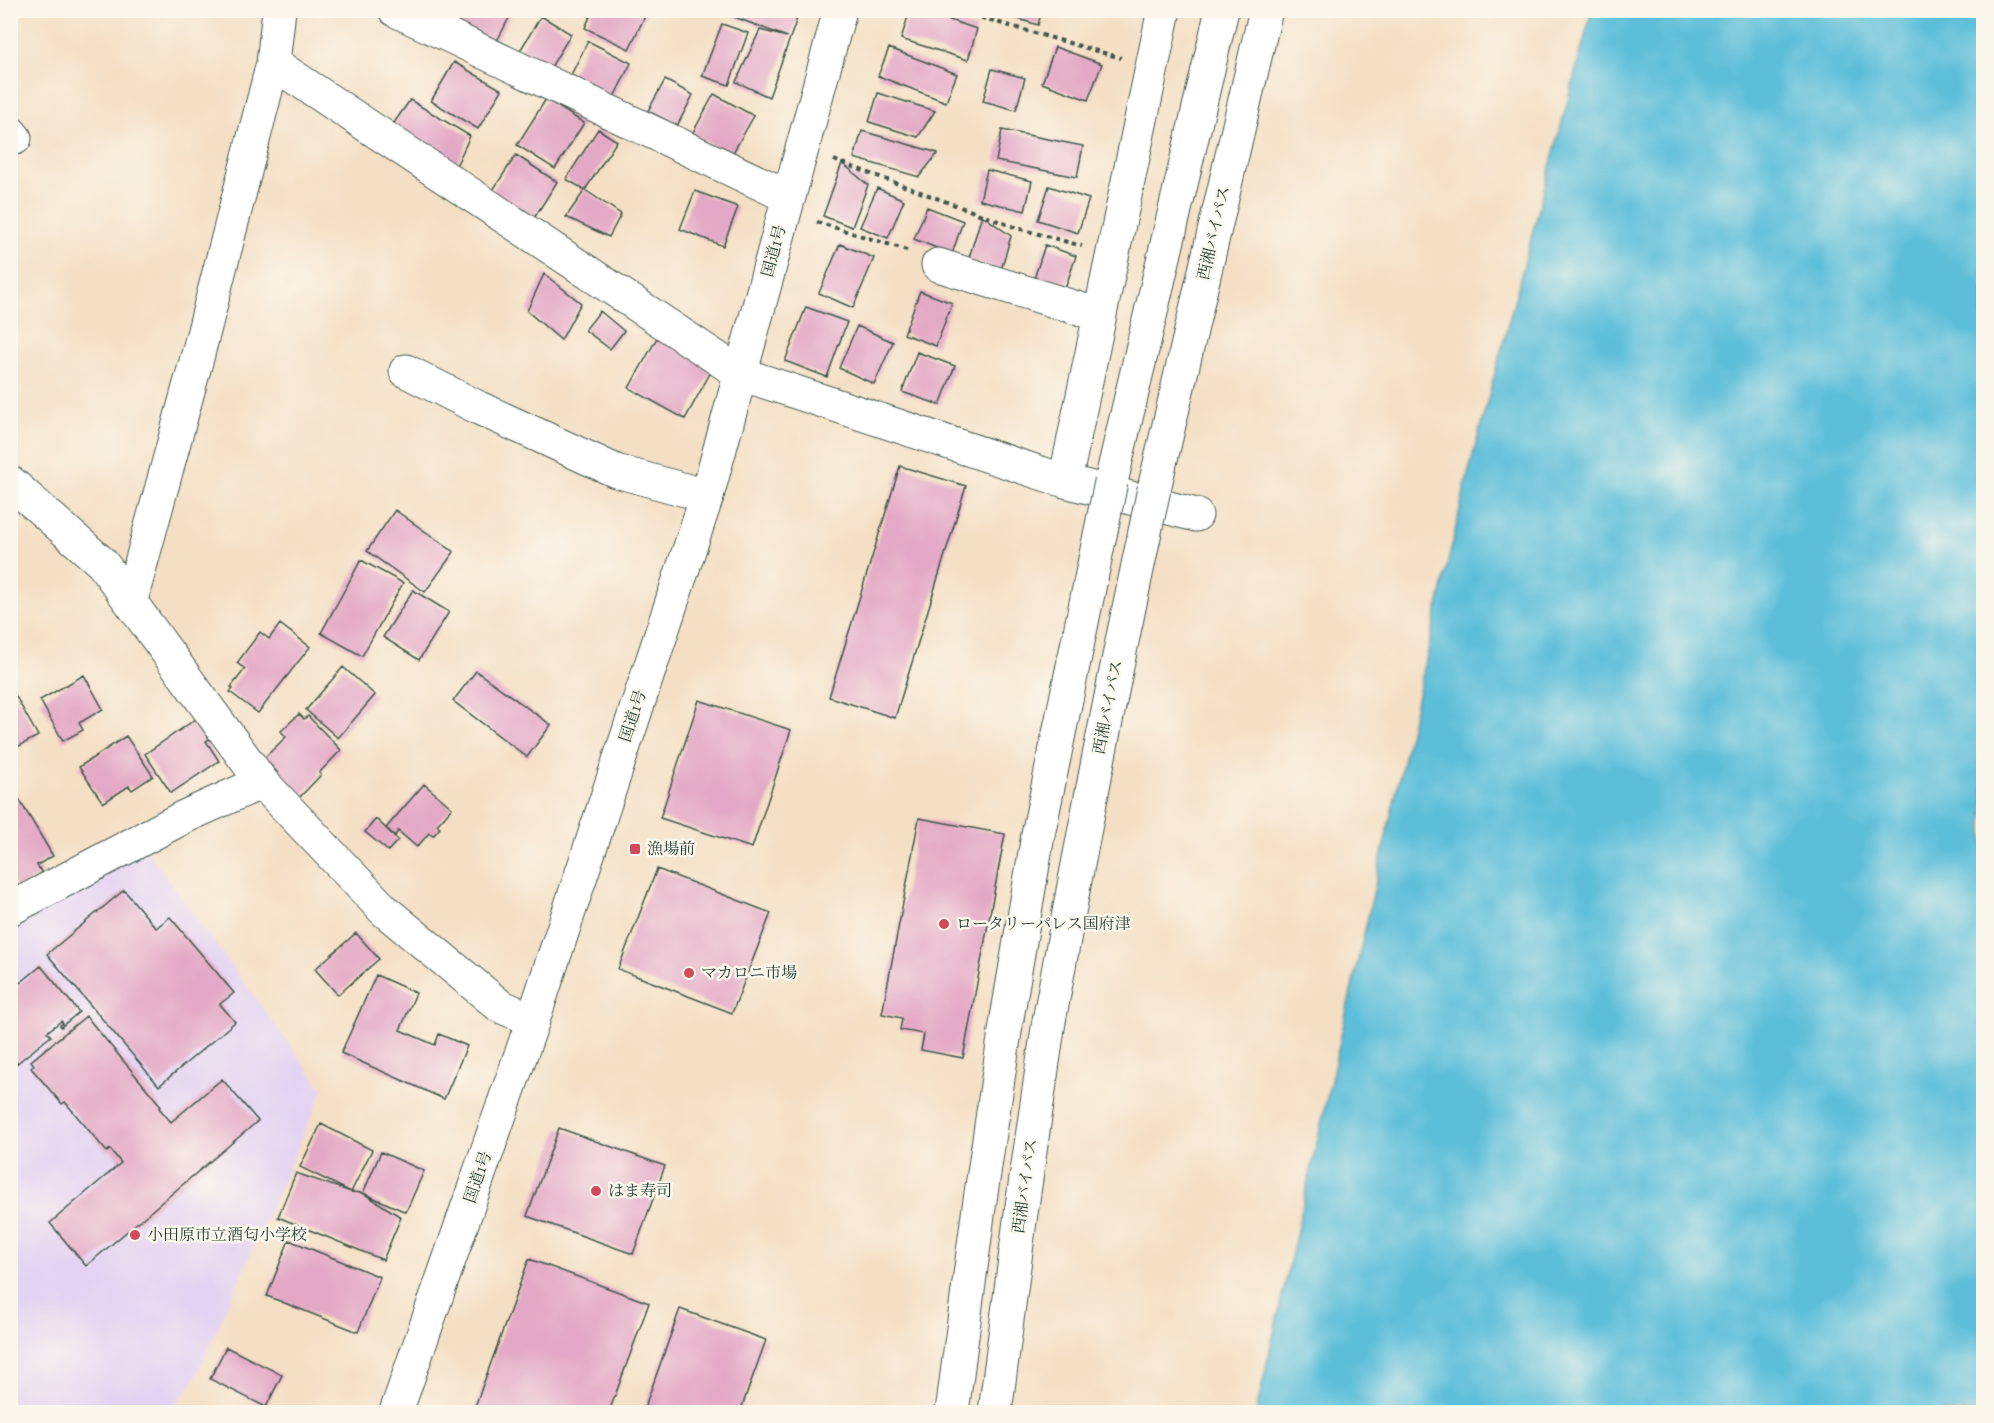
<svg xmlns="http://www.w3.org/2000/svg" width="1994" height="1423" font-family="Alegreya,'Noto Serif JP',serif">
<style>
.built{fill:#e3d3f2}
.water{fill:#5bbed9;stroke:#3d7e86;stroke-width:1.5}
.building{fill:#e3a8c5}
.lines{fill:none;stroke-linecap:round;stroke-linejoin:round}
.minor-casing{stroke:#3f554a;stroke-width:35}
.highway-casing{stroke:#3f554a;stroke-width:35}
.path{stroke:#3f554a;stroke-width:4;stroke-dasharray:4.5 4.5;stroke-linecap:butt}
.minor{stroke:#fff;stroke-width:33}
.highway{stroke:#fff;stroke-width:33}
.highway-bridge-casing{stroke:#3f554a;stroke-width:35;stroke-linecap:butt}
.highway-bridge{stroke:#fff;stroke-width:33}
.poi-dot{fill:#d1495b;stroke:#fbf7ec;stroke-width:2}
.labels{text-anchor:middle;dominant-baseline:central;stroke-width:5;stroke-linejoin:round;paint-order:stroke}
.street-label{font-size:16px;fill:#1f3d34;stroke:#fbf7ec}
.poi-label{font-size:16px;fill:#1f3d34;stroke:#fbf7ec;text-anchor:start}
</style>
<rect width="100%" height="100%" fill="#fbf7ec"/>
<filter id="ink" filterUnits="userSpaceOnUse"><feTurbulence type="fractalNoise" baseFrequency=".0167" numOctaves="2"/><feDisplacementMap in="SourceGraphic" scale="12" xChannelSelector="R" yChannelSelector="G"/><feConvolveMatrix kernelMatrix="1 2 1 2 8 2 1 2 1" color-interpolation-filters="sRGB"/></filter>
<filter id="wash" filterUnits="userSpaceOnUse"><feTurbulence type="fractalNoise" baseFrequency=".008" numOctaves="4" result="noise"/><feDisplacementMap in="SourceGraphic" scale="24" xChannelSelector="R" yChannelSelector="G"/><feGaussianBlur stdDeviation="1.35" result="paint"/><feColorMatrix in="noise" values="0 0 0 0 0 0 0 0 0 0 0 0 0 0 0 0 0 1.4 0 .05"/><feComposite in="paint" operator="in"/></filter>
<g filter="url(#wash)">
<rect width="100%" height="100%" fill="#f4dfc4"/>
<path class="built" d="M144,847L323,1090L195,1379L170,1412H11V917Z"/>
<path class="water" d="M1592,10L1983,11V1412H1256L1468,474Z"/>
<g id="blocks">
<path class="building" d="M464,10H513L495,45L456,26Z
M593,10H648L629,49L585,28Z
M725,10H800L769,97L736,82L760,30L787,37L724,13Z
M910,10H919L977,29L968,60L901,39Z
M989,10H1042L1038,25Z
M541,16L571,34L548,72L518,54Z
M722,24L748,33L729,85L702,76Z
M588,41L631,63L614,97L571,75Z
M1055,47L1102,64L1088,100L1042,83Z
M889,48L957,74L946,102L878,76Z
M454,62L502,90L478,129L431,101Z
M992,69L1025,78L1016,110L983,101Z
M665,80L693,95L677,126L648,111Z
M878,93L935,111L918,137L869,122Z
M714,94L754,116L731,156L692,134Z
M546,99L584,123L555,169L517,145Z
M410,100L470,136L456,166L391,127Z
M598,129L617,141L585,190L566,179Z
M1002,130L1083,146L1077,177L996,161Z
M862,131L938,153L919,177L854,158Z
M516,155L557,182L531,223L489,196Z
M842,163L868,185L852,227L823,216Z
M987,170L1032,181L1025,211L980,200Z
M1049,186L1089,199L1078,233L1038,220Z
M877,188L904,200L888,238L860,227Z
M585,190L621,214L609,237L566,217Z
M695,191L738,207L723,246L680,229Z
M927,207L963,221L952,254L914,239Z
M982,215L1011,236L1001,270L968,261Z
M840,244L874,258L853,308L819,293Z
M1045,245L1076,256L1064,292L1033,282Z
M544,274L581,303L561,340L527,311Z
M920,291L952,303L936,346L904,334Z
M806,307L847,322L827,377L785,361Z
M600,311L624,331L610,349L585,330Z
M857,326L893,342L874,384L839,368Z
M657,338L713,368L685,419L629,388Z
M917,352L955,366L940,405L902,392Z
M900,466L966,486L895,718L829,697Z
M395,510L454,552L425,592L367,551Z
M361,560L403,583L362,656L321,633Z
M413,590L449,612L419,660L383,637Z
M280,624L310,647L258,713L230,692L233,689L231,687L245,669L237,663L260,632L269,639Z
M343,667L375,695L338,738L306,710Z
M476,671L551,725L527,757L453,701Z
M84,675L103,709L79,723L83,730L63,741L40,700Z
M14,693L38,736L10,751V695Z
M699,700L791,730L752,848L660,818Z
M299,714L304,719L308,716L341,750L319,773L321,775L298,799L274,774L277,772L264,758L286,737L281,731Z
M196,719L210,739L206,741L219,761L171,793L145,754Z
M126,736L153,776L132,790L129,786L103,803L79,767Z
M10,784L53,856L37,865L42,873L17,889L10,878Z
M424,784L452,808L437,825L440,828L433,836L429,833L417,847L398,831L395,836L386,828Z
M919,818L1005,834L963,1058L921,1050L924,1034L900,1030L902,1018L882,1014Z
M376,819L398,840L388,851L365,832Z
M657,869L771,913L732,1013L618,969Z
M124,890L156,928L170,917L234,993L220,1004L235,1022L159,1086L47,954Z
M356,933L379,959L338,995L315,969Z
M41,966L79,1012L61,1027L60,1025L63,1023L61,1021L47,1032L51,1036L10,1069V982L15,987Z
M376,975L416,993L400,1030L435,1045L439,1034L467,1046L444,1099L341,1053Z
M86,1016L161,1106L159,1108L171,1122L222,1079L258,1121L86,1266L50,1223L121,1163L110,1149L107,1152L65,1102L62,1104L31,1068L34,1065L31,1061Z
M321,1124L372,1150L351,1192L300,1167Z
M559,1128L665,1166L633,1254L527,1216Z
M381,1152L424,1171L406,1212L363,1193Z
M296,1173L351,1192L363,1193L401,1217L383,1260L278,1217Z
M289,1240L380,1277L358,1332L267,1296Z
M529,1259L649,1303L609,1412H473Z
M680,1309L766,1340L740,1412H643Z
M226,1347L282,1375L266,1407L210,1379Z"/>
</g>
</g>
<g filter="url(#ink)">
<use href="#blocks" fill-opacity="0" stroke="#3f554a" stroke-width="1.5"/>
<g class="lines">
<defs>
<path id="minor" d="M395,10L789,197
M273,63L741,374L1065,481L1196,515
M10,132L15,138
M938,265L1099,315
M406,371L479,408L616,471L707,496
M1065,481L1164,10
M10,482L102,563L262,782L385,911L500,1006L533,1020
M131,600L197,358L273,63L279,10
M10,909L184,817L262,782"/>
<path id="highway" d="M1111,482L1222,10
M1154,489L1266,10
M396,1412L533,1020L707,496L840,10
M952,1412L979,1207L1007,1018
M995,1412L1021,1213L1049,1021"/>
</defs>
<use href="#minor" class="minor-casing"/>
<use href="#highway" class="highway-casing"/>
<path class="path" d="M955,10L1121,58
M834,160L1017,228L1082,246
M817,222L910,251"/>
<use href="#minor" class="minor"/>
<use href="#highway" class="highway"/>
<defs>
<path id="highway-bridge" d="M1007,1018L1038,835L1111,482
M1049,1021C1081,843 1116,666 1154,489"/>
</defs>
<use href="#highway-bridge" class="highway-bridge-casing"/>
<use href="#highway-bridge" class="highway-bridge"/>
</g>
</g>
<g class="poi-dot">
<rect x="629" y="843" width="12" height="12" rx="3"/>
<circle cx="944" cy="924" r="6"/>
<circle cx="689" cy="973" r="6"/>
<circle cx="596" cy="1191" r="6"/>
<circle cx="135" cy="1235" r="6"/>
</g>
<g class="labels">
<g class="street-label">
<text transform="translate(1214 233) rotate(-77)">西湘バイパス</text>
<text transform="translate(774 251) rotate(-75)">国道1号</text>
<text transform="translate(1108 707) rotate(-79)">西湘バイパス</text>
<text transform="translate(633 716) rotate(-72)">国道1号</text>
<text transform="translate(478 1177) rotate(-71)">国道1号</text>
<text transform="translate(1025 1186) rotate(-82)">西湘バイパス</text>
</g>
<g class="poi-label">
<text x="647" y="849">漁場前</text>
<text x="956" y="924">ロータリーパレス国府津</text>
<text x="701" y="973">マカロニ市場</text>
<text x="608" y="1191">はま寿司</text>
<text x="147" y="1235">小田原市立酒匂小学校</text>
</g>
</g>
<rect width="1994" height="1423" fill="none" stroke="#fbf7ec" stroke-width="36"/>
</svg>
